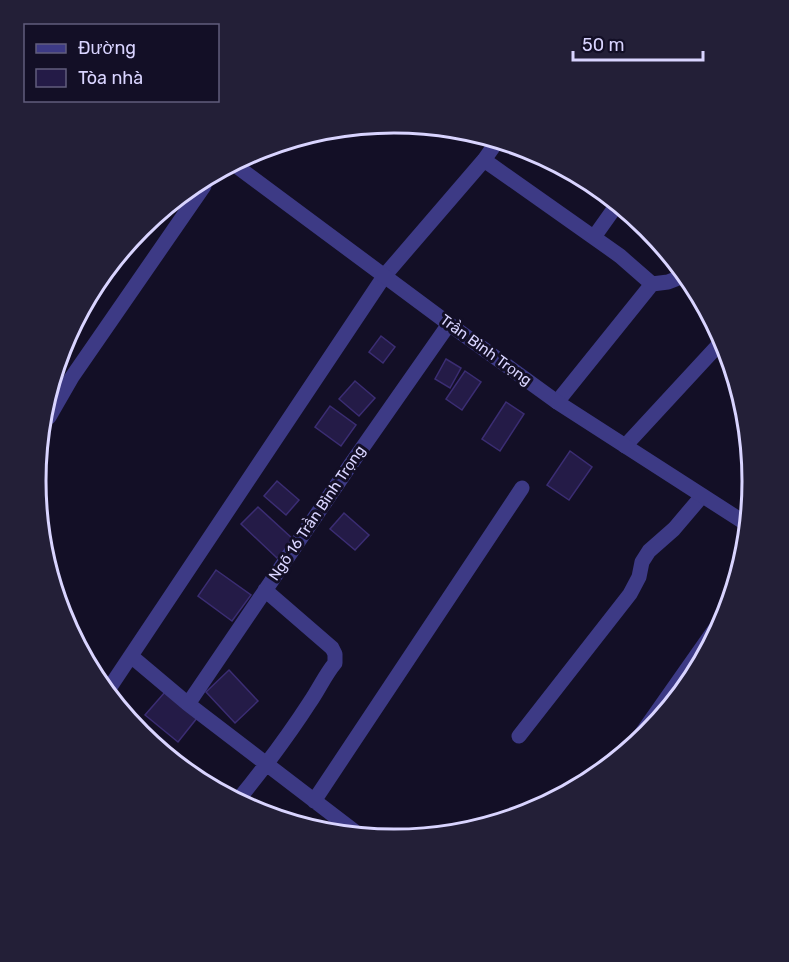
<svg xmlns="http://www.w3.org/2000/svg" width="789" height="962" font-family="Rubik,sans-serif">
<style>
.building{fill:#241b47;stroke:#3b2d73;stroke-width:1.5}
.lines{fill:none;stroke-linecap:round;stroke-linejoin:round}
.minor{stroke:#3d3a85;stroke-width:15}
.tertiary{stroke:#3d3a85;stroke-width:15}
.labels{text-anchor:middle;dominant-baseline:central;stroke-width:6;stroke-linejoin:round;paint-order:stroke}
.street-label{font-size:15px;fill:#d9d4ff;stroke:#130f26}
.rim{fill:none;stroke:#d9d4ff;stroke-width:3}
</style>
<rect width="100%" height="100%" fill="#130f26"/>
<path class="building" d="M381,336L395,347L383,363L369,352Z
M446,359L461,368L450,388L435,379Z
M465,371L481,382L462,410L446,399Z
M355,381L375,398L359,416L339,399Z
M506,402L524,414L500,451L482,439Z
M330,406L356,425L341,446L315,427Z
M570,451L592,467L569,500L547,485Z
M277,481L299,500L286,515L264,496Z
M258,507L294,540L277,558L241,524Z
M344,513L369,535L355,550L330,529Z
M216,570L251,595L232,621L198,596Z
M229,670L258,701L235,723L206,692Z
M165,692L197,718L178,742L145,715Z"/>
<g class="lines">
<path class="minor" d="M484,160L620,256L652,284
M594,237L616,206
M557,402L652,284L668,282L681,277
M49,417L72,377L204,186
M625,446L723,340
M131,656L188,704L354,831
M110,687L385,275L484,160L496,143
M188,704L351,464L449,324
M519,736L630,594L639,577L642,562L649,551L674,529L702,496
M635,743L727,612
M238,800C264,768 288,736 310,702C319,689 325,675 335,663V654L332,648L265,590
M314,801L522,488"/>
<path class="tertiary" d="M235,165L449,324L557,402L745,523"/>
</g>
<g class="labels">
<g class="street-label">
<text transform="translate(486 350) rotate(36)">Trần Bình Trọng</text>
<text transform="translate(317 513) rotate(-56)">Ngõ 16 Trần Bình Trọng</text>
</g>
</g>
<path d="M0 0H789V962H0ZM46 481a348 348 0 1 1 696 0a348 348 0 1 1-696 0Z" fill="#231f37" fill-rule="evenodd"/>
<path class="rim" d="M46 481a348 348 0 1 1 696 0a348 348 0 1 1-696 0Z"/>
<rect x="24" y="24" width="195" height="78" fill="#130f26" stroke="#625e7d" stroke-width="1.5"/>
<rect x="36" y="44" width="30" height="9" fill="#3d3a85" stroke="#625e7d" stroke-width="1.5"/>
<text x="78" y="54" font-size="18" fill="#d9d4ff">Đường</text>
<rect x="36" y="69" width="30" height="18" fill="#241b47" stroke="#625e7d" stroke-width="1.5"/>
<text x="78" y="84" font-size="18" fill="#d9d4ff">Tòa nhà</text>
<path d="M573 51v9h130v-9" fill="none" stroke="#d9d4ff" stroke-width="3"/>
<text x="582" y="51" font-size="18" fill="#d9d4ff" stroke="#130f26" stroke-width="4.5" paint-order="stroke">50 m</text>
</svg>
